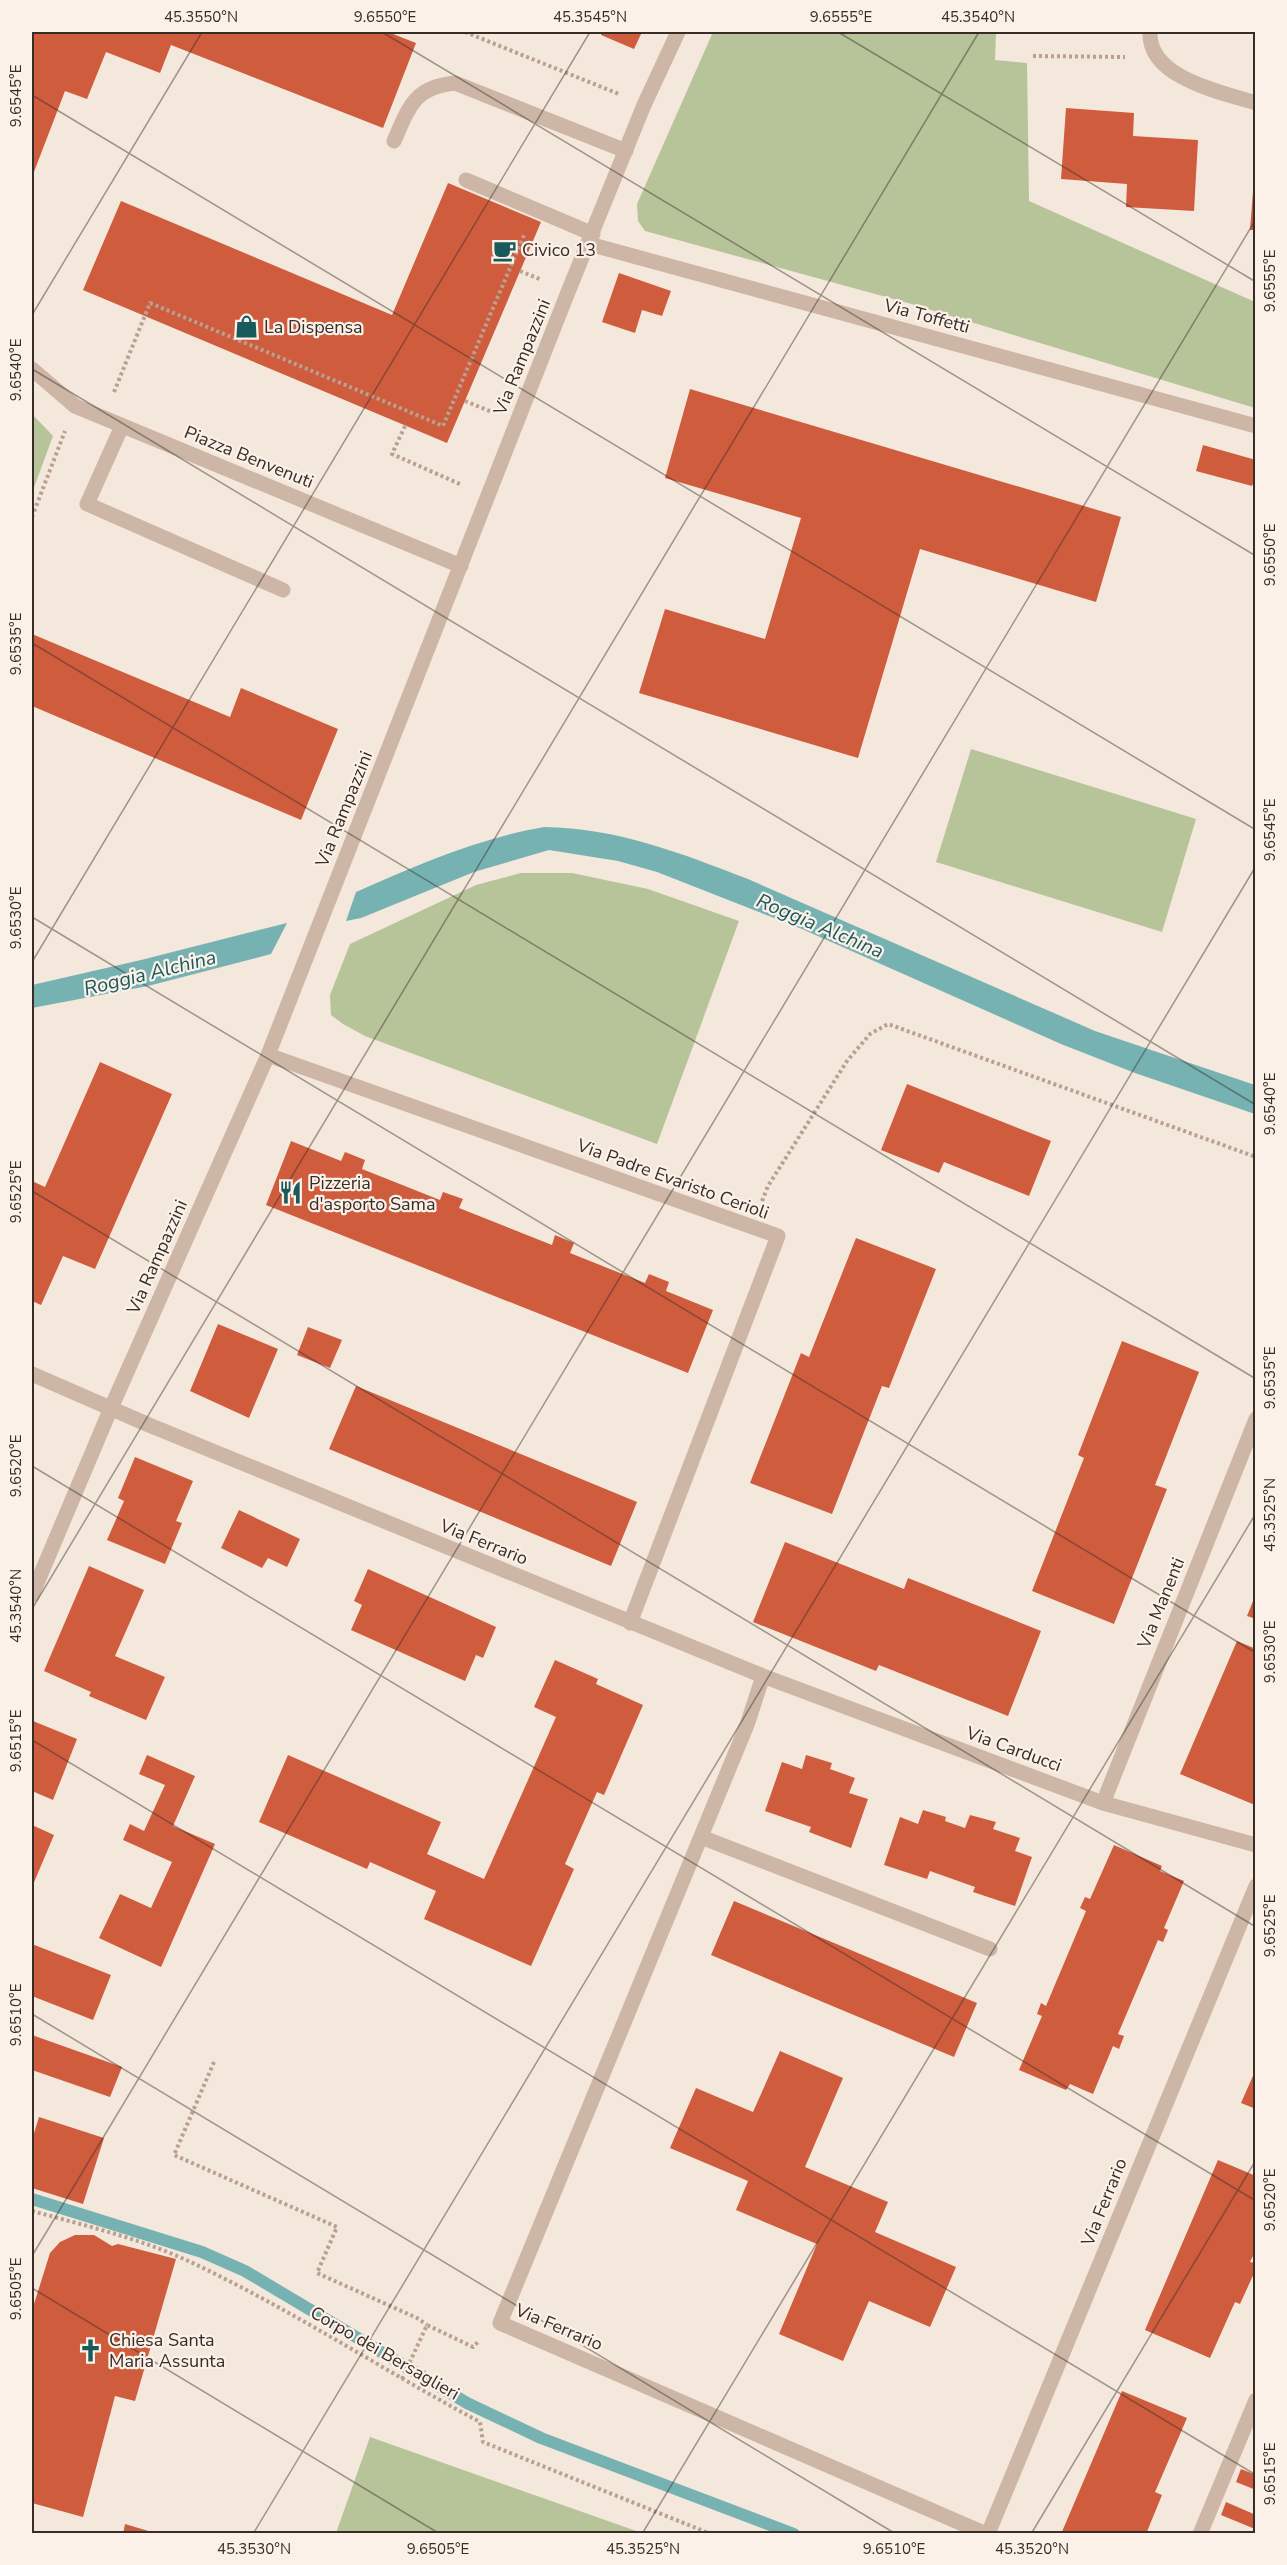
<svg xmlns="http://www.w3.org/2000/svg" width="1287" height="2565" font-family="'Nunito Sans',sans-serif">
<style>
.green{fill:#b7c49a}
.water{fill:#77b2b3}
.lines{fill:none;stroke-linecap:round;stroke-linejoin:round}
.stream{stroke:#77b2b3;stroke-width:12}
.building{fill:#cf5c3d}
.path{stroke:#b9a090;stroke-width:4;stroke-dasharray:3 3;stroke-linecap:butt}
.service{stroke:#cdb6a6;stroke-width:15}
.minor{stroke:#cdb6a6;stroke-width:15}
.ticks{fill:none;stroke:#382c27;stroke-width:1.5;stroke-opacity:0.45}
.labels{text-anchor:middle;dominant-baseline:central;stroke-width:4.5;stroke-linejoin:round;paint-order:stroke}
.poi-label{font-size:18px;fill:#382c27;stroke:#fbf1e8;text-anchor:start}
.street-label{font-size:18px;fill:#382c27;stroke:#fbf1e8}
.water-label{font-size:20px;font-style:italic;fill:#195b5d;stroke:#fbf1e8}
.neatline{fill:none;stroke:#382c27;stroke-width:2}
.ticks-label{font-size:15px;text-anchor:middle;fill:#382c27}
</style>
<rect width="100%" height="100%" fill="#f4e7db"/>
<path class="green" d="M713,32H996L995,60L1027,63L1029,201L1255,302V408L908,303L645,231L638,221L637,204Z
M32,414L53,436L32,493Z
M971,749L1196,819L1162,932L936,862Z
M521,873H572L648,889L739,921L657,1144L365,1036L343,1024L331,1015L330,995L350,944L476,885Z
M370,2437L642,2533H336Z"/>
<path class="water" d="M544,827C618,828 680,853 748,879L1095,1031L1255,1085V1114L1135,1073L1061,1044L802,929L657,872L618,861L549,850L474,872L361,918L346,921L356,892C417,865 479,838 544,827Z
M287,923L271,954L148,986L32,1008V985L141,960Z"/>
<g class="lines">
<path class="stream" d="M32,2199L202,2252L245,2271L467,2403L541,2438L794,2534"/>
</g>
<path class="building" d="M32,32H388L416,43L383,128L171,45L160,73L106,52L87,99L65,91L32,177Z
M602,32H642L634,49L601,35Z
M1066,108L1134,113L1133,136L1198,140L1194,211L1126,207L1127,184L1061,179Z
M1254,179L1256,180V230H1250Z
M448,183L541,222L447,443L83,290L121,201L392,315Z
M619,273L671,291L662,316L642,310L635,333L602,322Z
M690,389L1121,517L1096,602L920,549L858,758L639,693L665,609L765,639L801,518L665,478Z
M1203,445L1256,460V477L1252,486L1196,471Z
M32,634L230,717L241,688L338,729L301,820L32,706Z
M100,1062L172,1094L95,1269L63,1256L41,1305L32,1301V1181L45,1187Z
M907,1084L1051,1141L1029,1196L944,1162L939,1173L881,1150Z
M291,1141L341,1161L345,1152L365,1160L362,1169L440,1200L443,1192L463,1199L459,1208L552,1245L555,1235L574,1243L570,1253L645,1283L649,1274L669,1282L666,1291L713,1310L688,1373L266,1205Z
M856,1238L936,1269L889,1388L882,1386L832,1514L750,1483L801,1353L809,1357Z
M218,1324L278,1349L249,1418L190,1391Z
M308,1327L342,1340L330,1368L297,1355Z
M1122,1341L1199,1372L1155,1485L1167,1489L1114,1624L1032,1591L1084,1458L1078,1455Z
M356,1386L637,1502L611,1566L329,1449Z
M135,1457L193,1481L176,1521L182,1523L165,1564L107,1540L124,1501L118,1498Z
M239,1510L300,1539L287,1567L268,1558L262,1568L221,1548Z
M785,1542L904,1589L908,1578L1041,1631L1008,1716L879,1665L876,1671L753,1622Z
M89,1566L144,1590L115,1656L165,1677L146,1720L89,1696L91,1692L44,1671Z
M368,1569L496,1627L483,1658L476,1655L465,1681L351,1630L362,1605L354,1601Z
M1255,1596H1256V1619L1247,1616Z
M1237,1641L1256,1649L1255,1805L1180,1774Z
M555,1660L598,1679L596,1684L643,1705L604,1795L597,1792L565,1864L574,1869L531,1966L424,1919L436,1891L370,1862L367,1869L259,1822L288,1755L441,1822L427,1854L484,1879L556,1717L534,1707Z
M33,1721L77,1739L53,1800L32,1791Z
M147,1755L195,1776L173,1826L215,1844L161,1967L99,1938L120,1894L151,1908L172,1862L123,1840L130,1824L144,1831L165,1785L139,1774Z
M806,1755L832,1763L830,1769L855,1778L849,1793L868,1799L851,1848L809,1832L811,1827L765,1811L782,1762L802,1769Z
M923,1810L946,1817L945,1821L965,1828L970,1815L996,1822L993,1829L1020,1838L1015,1851L1032,1857L1015,1906L973,1892L975,1887L930,1871L927,1879L884,1865L900,1817L918,1824Z
M32,1825L54,1835L32,1887Z
M1114,1845L1162,1866L1160,1871L1184,1881L1164,1928L1168,1930L1163,1942L1158,1940L1118,2034L1124,2036L1119,2049L1113,2046L1093,2094L1070,2084L1066,2090L1019,2070L1042,2016L1037,2014L1041,2003L1046,2006L1086,1911L1080,1908L1085,1897L1090,1899Z
M734,1901L977,2003L954,2057L711,1955Z
M32,1944L111,1975L93,2020L32,1996Z
M32,2035L122,2067L110,2097L32,2070Z
M780,2051L843,2078L805,2167L888,2202L875,2232L956,2267L930,2327L869,2301L843,2361L779,2334L817,2244L736,2210L748,2181L670,2148L696,2088L753,2112Z
M1256,2069V2109L1241,2103Z
M39,2117L104,2138L83,2204L32,2188V2140Z
M1218,2160L1256,2176V2250L1250,2262L1256,2263V2269L1240,2304L1235,2302L1210,2358L1145,2330Z
M75,2235H94L112,2246L118,2244L176,2259L135,2401L115,2396L83,2517L32,2503V2304H34L50,2253L60,2242Z
M1122,2391L1187,2418L1155,2492L1162,2495L1146,2534H1061Z
M1241,2469L1256,2475V2490L1236,2482Z
M1226,2502L1256,2515V2534H1253L1255,2529L1221,2515Z
M125,2524L155,2533V2534H123Z"/>
<g class="lines">
<path class="path" d="M465,32L619,94
M1033,56L1125,57
M520,271L542,280
M114,392L150,303L443,426L524,235
M465,401L492,412
M405,426L392,454L462,485
M32,517L65,431
M762,1201L768,1186L847,1061L870,1034L888,1024L1256,1157
M214,2062L174,2155L337,2227L317,2273L417,2318L427,2325
M32,2211C83,2225 135,2237 184,2259C286,2306 381,2369 480,2422L483,2442L711,2534
M402,2379L427,2325L473,2347L479,2341"/>
<path class="service" d="M394,141C409,107 414,87 455,83L626,151
M466,180L593,234
M122,426L87,504L283,590"/>
<path class="minor" d="M1150,32C1148,78 1221,92 1256,103
M589,244L1256,426
M32,369L75,406L461,566
M268,1055L778,1236L630,1623
M32,1374L149,1425L763,1676L1103,1803L1256,1845
M32,1595L111,1408L268,1055L568,292L644,105L678,32
M763,1676L747,1725L500,2323L986,2534
M1103,1803L1256,1419
M701,1837L990,1949
M988,2534L1256,1886
M1200,2534L1256,2400"/>
</g>
<path class="ticks" d="M382,32L1256,556M838,32L1256,282M32,95L1256,830M32,315L202,32M32,369L1256,1105M32,643L1256,1379M32,917L1256,1653M32,962L590,32M32,1191L1256,1927M32,1466L1256,2201M32,1609L979,32M32,1740L1256,2475M32,2014L896,2534M32,2256L1256,219M32,2288L440,2534M253,2534L1256,866M642,2534L1256,1513M1031,2534L1256,2160"/>
<defs>
<symbol id="cafe-bare" viewBox="-9 -9 18 18"><path d="M-5.5-4.5H6V0H3Q3 3.5 0 3.5H-2.5Q-5.5 3.5-5.5 0ZM3-3.2v2h1.7v-2ZM-6 4.5H4V6H-6Z" fill="#195b5d" stroke="#fbf1e8" stroke-width="2.5" paint-order="stroke"/></symbol>
<symbol id="shop-bare" viewBox="-9 -9 18 18"><path d="M-5-2.5h2.3a2.7 3.5 0 0 1 5.4 0H5L5.5 6h-11ZM-1.5-2.5h3a1.5 2.3 0 0 0-3 0Z" fill="#195b5d" stroke="#fbf1e8" stroke-width="2.5" paint-order="stroke"/></symbol>
<symbol id="restaurant-bare" viewBox="-9 -9 18 18"><path d="M-5-6h1v4h1v-4h1v4h1v-4h1v5L-1.5 .5V6h-2V.5L-5-1ZM5-6V6H3V1.5H1.5Q1.5-4 5-6Z" fill="#195b5d" stroke="#fbf1e8" stroke-width="2.5" paint-order="stroke"/></symbol>
<symbol id="church-bare" viewBox="-9 -9 18 18"><path d="M-1.2-6h2.4v3.5h3.3v2.4h-3.3V6h-2.4V-.1h-3.3v-2.4h3.3Z" fill="#195b5d" stroke="#fbf1e8" stroke-width="2.5" paint-order="stroke"/></symbol>
</defs>
<g fill-rule="evenodd">
<use href="#cafe-bare" x="488" y="234" width="33" height="33"/>
<use href="#shop-bare" x="230" y="310" width="33" height="33"/>
<use href="#restaurant-bare" x="274" y="1176" width="33" height="33"/>
<use href="#church-bare" x="74" y="2334" width="33" height="33"/>
</g>
<g class="labels">
<g class="poi-label">
<text x="522" y="250">Civico 13</text>
<text x="264" y="327">La Dispensa</text>
<text x="309" y="1183">Pizzeria<tspan x="309" dy="21">d'asporto Sama</tspan></text>
<text x="109" y="2340">Chiesa Santa<tspan x="109" dy="21">Maria Assunta</tspan></text>
</g>
<g class="street-label">
<text transform="translate(927 316) rotate(15)">Via Toffetti</text>
<text transform="translate(522 357) rotate(-68)">Via Rampazzini</text>
<text transform="translate(249 457) rotate(22)">Piazza Benvenuti</text>
<text transform="translate(344 809) rotate(-68)">Via Rampazzini</text>
<text transform="translate(673 1179) rotate(20)">Via Padre Evaristo Cerioli</text>
<text transform="translate(157 1257) rotate(-66)">Via Rampazzini</text>
<text transform="translate(484 1542) rotate(22)">Via Ferrario</text>
<text transform="translate(1161 1603) rotate(-68)">Via Manenti</text>
<text transform="translate(1014 1749) rotate(20)">Via Carducci</text>
<text transform="translate(1104 2202) rotate(-68)">Via Ferrario</text>
<text transform="translate(559 2327) rotate(23)">Via Ferrario</text>
<text transform="translate(385 2353) rotate(30)">Corpo dei Bersaglieri</text>
</g>
<g class="water-label">
<text transform="translate(820 926) rotate(23)">Roggia Alchina</text>
<text transform="translate(150 973) rotate(-14)">Roggia Alchina</text>
</g>
</g>
<rect width="1287" height="2565" fill="none" stroke="#fbf1e8" stroke-width="66"/>
<rect x="33" y="33" width="1221" height="2499" class="neatline"/>
<g class="ticks-label">
<text x="201" y="22">45.3550°N</text>
<text x="385" y="22">9.6550°E</text>
<text x="590" y="22">45.3545°N</text>
<text x="841" y="22">9.6555°E</text>
<text x="978" y="22">45.3540°N</text>
<text transform="translate(16 96) rotate(-90)" y="5">9.6545°E</text>
<text transform="translate(1270 281) rotate(-90)" y="5">9.6555°E</text>
<text transform="translate(16 370) rotate(-90)" y="5">9.6540°E</text>
<text transform="translate(1270 555) rotate(-90)" y="5">9.6550°E</text>
<text transform="translate(16 644) rotate(-90)" y="5">9.6535°E</text>
<text transform="translate(1270 830) rotate(-90)" y="5">9.6545°E</text>
<text transform="translate(16 918) rotate(-90)" y="5">9.6530°E</text>
<text transform="translate(1270 1104) rotate(-90)" y="5">9.6540°E</text>
<text transform="translate(16 1192) rotate(-90)" y="5">9.6525°E</text>
<text transform="translate(1270 1378) rotate(-90)" y="5">9.6535°E</text>
<text transform="translate(16 1466) rotate(-90)" y="5">9.6520°E</text>
<text transform="translate(1270 1515) rotate(-90)" y="5">45.3525°N</text>
<text transform="translate(16 1606) rotate(-90)" y="5">45.3540°N</text>
<text transform="translate(1270 1652) rotate(-90)" y="5">9.6530°E</text>
<text transform="translate(16 1741) rotate(-90)" y="5">9.6515°E</text>
<text transform="translate(1270 1926) rotate(-90)" y="5">9.6525°E</text>
<text transform="translate(16 2015) rotate(-90)" y="5">9.6510°E</text>
<text transform="translate(1270 2200) rotate(-90)" y="5">9.6520°E</text>
<text transform="translate(16 2289) rotate(-90)" y="5">9.6505°E</text>
<text transform="translate(1270 2474) rotate(-90)" y="5">9.6515°E</text>
<text x="254" y="2554">45.3530°N</text>
<text x="438" y="2554">9.6505°E</text>
<text x="643" y="2554">45.3525°N</text>
<text x="894" y="2554">9.6510°E</text>
<text x="1032" y="2554">45.3520°N</text>
</g>
</svg>
